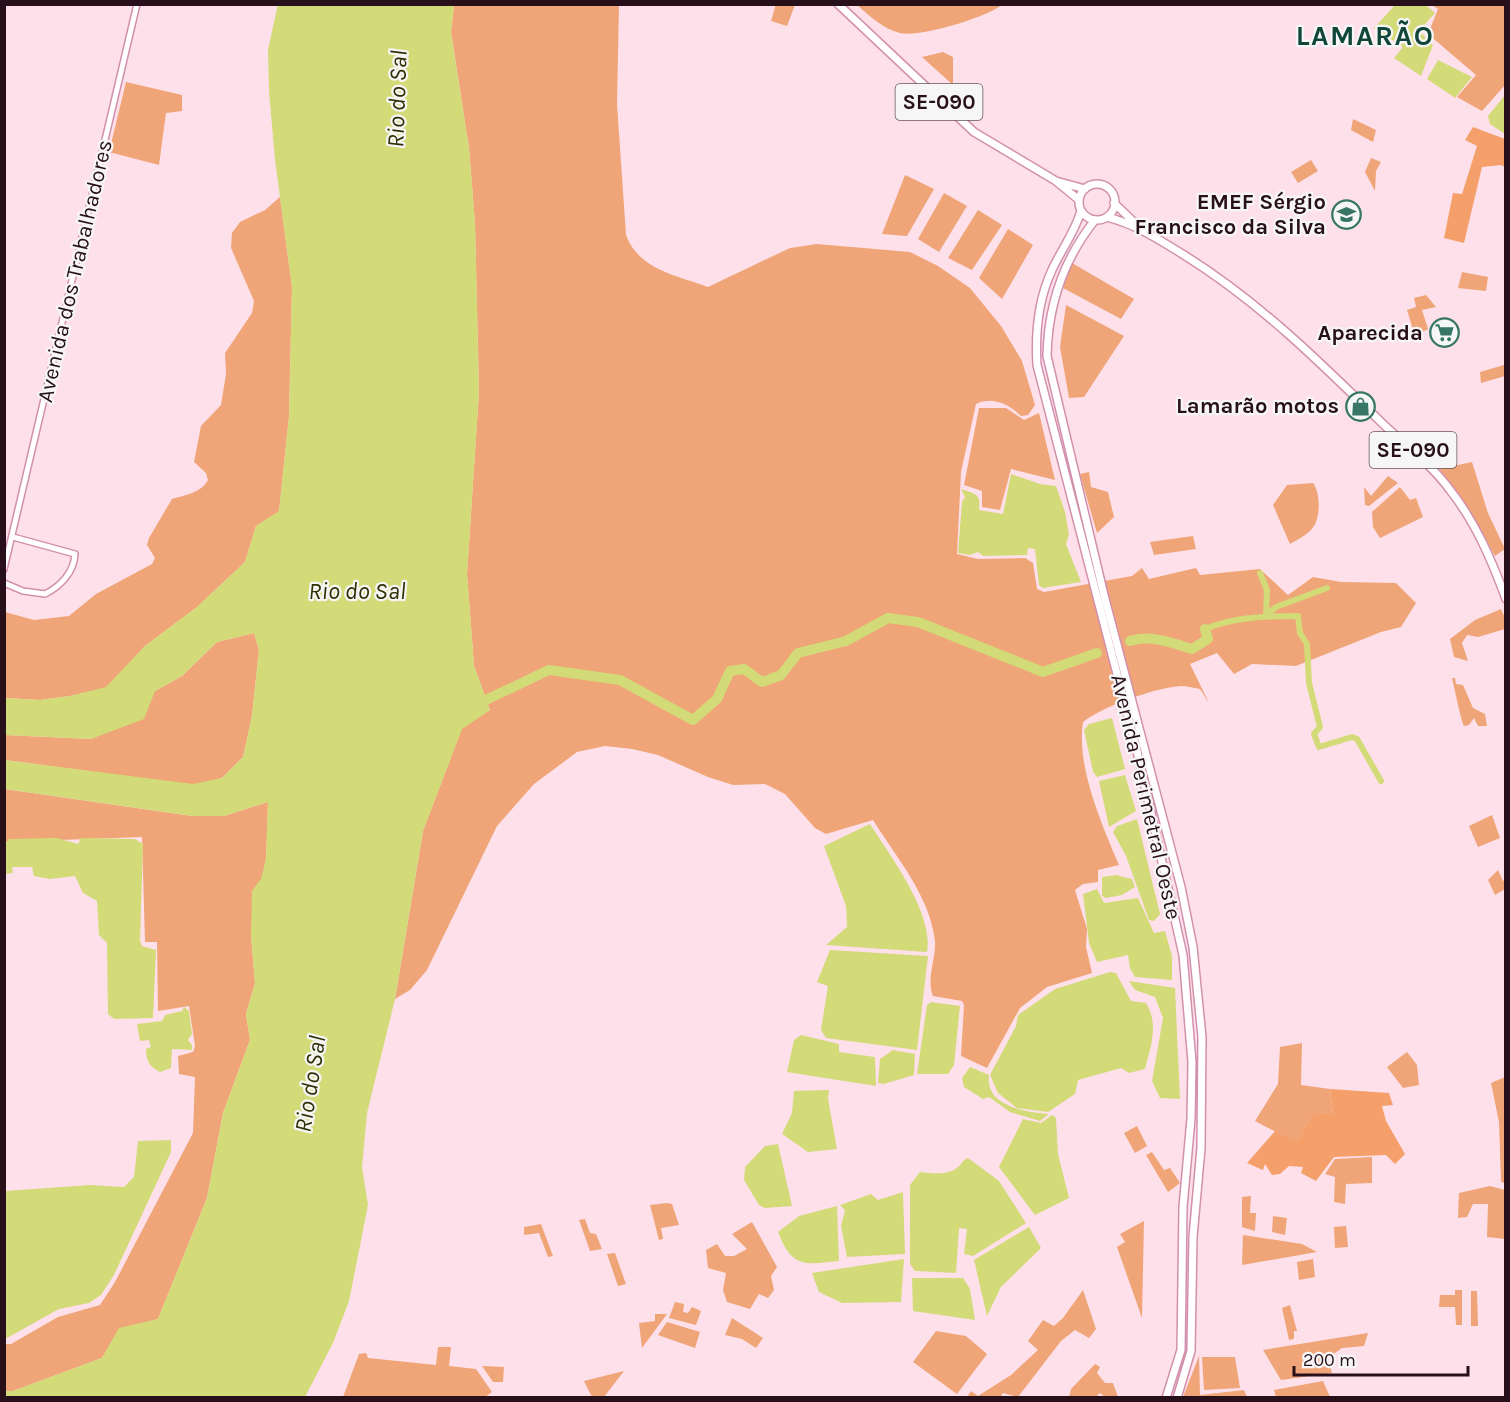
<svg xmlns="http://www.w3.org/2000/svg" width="1510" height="1402" font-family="Karla,sans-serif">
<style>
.green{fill:#efa577}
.forest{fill:#f5a06a}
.water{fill:#d3da78}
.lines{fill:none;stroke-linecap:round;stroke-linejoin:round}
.canal{stroke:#d3da78;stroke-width:6}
.river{stroke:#d3da78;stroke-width:10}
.minor-casing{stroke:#d390ac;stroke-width:8}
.major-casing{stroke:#d390ac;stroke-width:10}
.minor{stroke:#fff;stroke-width:5}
.major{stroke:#fff;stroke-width:7}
.labels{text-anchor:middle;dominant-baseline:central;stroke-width:4.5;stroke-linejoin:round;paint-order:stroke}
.shield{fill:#f6f6f6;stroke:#66555d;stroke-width:1.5}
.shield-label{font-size:21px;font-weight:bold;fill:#28101b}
.poi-label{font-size:22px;font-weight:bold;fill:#28101b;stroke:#f6f6f6;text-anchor:end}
.street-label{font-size:22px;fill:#28101b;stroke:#f6f6f6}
.water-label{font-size:24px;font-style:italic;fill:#2f3105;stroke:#f6f6f6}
.district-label{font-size:28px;font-weight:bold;letter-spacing:1.5px;fill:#104639;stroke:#f6f6f6}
</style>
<rect width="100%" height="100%" fill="#fee0eb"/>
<path class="green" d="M776,4L795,5L787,26L771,21Z
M454,5H619L617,104L626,235C639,270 676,275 708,287L790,248L817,244L910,252L938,266L970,288L1001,326L1022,361L1035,405L1028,415L1021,416C1009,404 992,396 976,404L961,472L957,554L978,559L1025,558L1033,563L1037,589L1044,592L1132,576L1142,568L1149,579L1196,568L1200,575L1260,569L1288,595L1313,577L1341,582L1396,583L1416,603L1401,627L1381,632L1296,666L1252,664L1234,674L1217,653L1190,664L1209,703L1200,689C1194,688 1187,686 1181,686C1157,687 1101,707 1083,722C1076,766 1102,825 1119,865L1098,870V882L1083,884L1075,890L1087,929L1086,947L1092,973L1047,987L1020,1008L987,1068L961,1056L964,1005L962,1001L933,996C926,979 936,959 935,941C930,896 896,857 873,820L826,834L815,828L785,794L765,784L733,785L708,777L658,755L632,749L605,746L577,752L534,784L497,826L427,970L410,990L395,999L423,831L462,728L490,710L474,666L467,574L479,392L475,223L469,148L451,32Z
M857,5H1002C987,17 919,38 900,33C883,29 870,16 857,5Z
M1432,5H1505V85L1482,111L1457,97L1476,75L1428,34L1438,9Z
M943,52L953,57V85L922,57Z
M126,82L182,95V111L166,113L159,165L109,152Z
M1353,119L1376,130L1373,142L1351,130Z
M1371,158L1381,162L1376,171L1375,191L1365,172Z
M1311,160L1318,171L1298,183L1291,172Z
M905,175L934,189L907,236L882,234Z
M944,193L967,206L939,252L918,239Z
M280,197L292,287L289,417L279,512L256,526L245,562L197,607L145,646L106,688L70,696L40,700L5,698V612L34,620L69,616L96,594L152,564L155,558L147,545L149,538L172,499C185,495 201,493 208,480L206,473L194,462L201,426L221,405L226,374L225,353L252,313L254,301L231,248L232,233L240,222L265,210Z
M978,210L1002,225L972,270L948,258Z
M1008,229L1033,245L1002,299L979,278Z
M1072,263L1134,299L1121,319L1063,288Z
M1462,272L1488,277L1486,291L1458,288Z
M1426,295L1436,307L1422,310L1428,329L1415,336L1407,310L1416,307L1414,298Z
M1066,305L1124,336L1084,397L1069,398L1060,347Z
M1504,365L1505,376L1481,383L1480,372Z
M979,408H1006L1024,420L1039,413L1055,480L1011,469L1000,510L982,507V491L964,485Z
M1472,462L1488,513L1505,549L1495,556L1462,499L1439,469Z
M1089,472L1091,487L1108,492L1114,517L1097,533L1080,474Z
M1388,476L1398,483L1369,506L1365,505L1364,487L1371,496Z
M1313,483C1321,494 1321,520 1311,530C1305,536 1297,540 1290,544L1273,505L1287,485Z
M1400,487L1410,500L1416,498L1423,517L1380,538L1373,527L1372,512Z
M1193,536L1196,549L1154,555L1150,542Z
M1501,609L1505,618V629L1478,637L1467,635L1462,643L1468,661L1454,657L1450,639L1475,620Z
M254,633L259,650L252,716L243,757L222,778L193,785L5,760V735L91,739L155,691L182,676L217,642Z
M1452,678H1455L1456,684L1463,685L1473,708L1485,714L1487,726H1478L1474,718L1469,725L1464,726C1461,721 1454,686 1452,678Z
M5,789L192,816H224L268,802L266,859L251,935L255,983L246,1014L250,1040L223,1113L207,1198L158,1319L119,1329L102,1358L13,1391H5V1344H11L58,1317L100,1305L115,1282L193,1133L195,1077L179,1074L178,1056L193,1052L195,1046L189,1006L158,1011L157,942H145L142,837L5,842Z
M1492,815L1500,838L1478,847L1469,826Z
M1498,870L1503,881L1505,880V889L1495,895L1488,880Z
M1302,1043L1301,1085L1330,1089L1333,1114H1313L1297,1143L1255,1121L1278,1084L1280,1047Z
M1407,1052L1417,1065L1419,1085L1403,1088L1387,1067Z
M1505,1077V1183L1501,1182L1499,1122L1491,1083Z
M1137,1126L1147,1146L1135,1153L1124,1133Z
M1152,1152L1164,1170L1170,1168L1180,1183L1168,1192L1146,1155Z
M1372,1157V1183L1346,1184L1345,1204L1334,1202L1335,1177L1325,1174L1335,1159Z
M1490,1186L1505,1190V1239L1487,1237L1488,1204H1473L1467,1217L1458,1218L1459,1193Z
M1251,1196L1250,1213H1256L1255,1231L1242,1227V1197Z
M667,1203L672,1204L679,1225L661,1228L663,1239L659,1240L650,1205Z
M1273,1216L1287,1218L1285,1235L1272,1232Z
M585,1219L590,1233L596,1234L602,1249L590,1251L579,1220Z
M1144,1221L1142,1318L1117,1247L1125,1242L1120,1234Z
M752,1222L777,1267L771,1276L774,1290L768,1298L759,1294L750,1309L727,1302L723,1290L726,1273L708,1268L706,1250L717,1244L725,1256H734L747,1249L732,1234Z
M541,1224L553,1256L548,1257L539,1233L524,1235V1227Z
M1346,1226L1348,1247L1335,1248L1334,1227Z
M1243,1235L1302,1244L1317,1252L1242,1265Z
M615,1253L626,1284L618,1286L607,1254Z
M1313,1259L1315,1277L1299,1280L1297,1262Z
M1083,1290L1096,1329L1089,1338L1075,1330L1061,1341L1018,1397L1003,1393L1000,1397H967L971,1391L978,1396L1011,1375L1038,1350L1028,1341L1043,1320L1054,1326L1063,1318Z
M1455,1290H1462V1325H1456L1455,1307H1439L1440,1295H1455Z
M1471,1291H1477L1478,1326H1471Z
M675,1302L684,1304L683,1312L688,1313L692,1307L701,1311L696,1325L669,1318Z
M1290,1305L1297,1331H1294V1339L1289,1340L1282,1308Z
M655,1314H667L642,1348L639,1323L655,1321Z
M732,1318L763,1338L756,1348L742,1339L725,1335Z
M667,1322L700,1332L695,1348L658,1335Z
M936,1331L966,1336L987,1354L957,1394L913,1362Z
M1368,1333L1364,1346L1342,1348L1328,1358L1332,1373L1281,1380L1263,1350Z
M438,1347H451L449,1366L476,1369L492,1392L484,1398L343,1397L359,1354L366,1353L368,1358L436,1365Z
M1199,1356L1200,1395L1244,1390L1247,1397H1183Z
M1202,1357H1235L1240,1388L1204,1390Z
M1095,1364L1100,1367L1097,1373L1105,1383H1113L1118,1397H1105L1100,1393L1096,1397H1069L1071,1389Z
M482,1366L504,1367L503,1382H493Z
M624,1371L604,1397H592L584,1381Z
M1323,1381L1330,1397H1276L1274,1390Z"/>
<path class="forest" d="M1473,127L1505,139V167L1501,165L1482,167L1464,243L1444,238L1453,193L1462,194L1477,146L1465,140Z
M1330,1089L1389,1093L1393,1105L1382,1106L1386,1121L1405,1154L1395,1164L1386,1155L1334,1157L1316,1181L1301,1173L1303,1167L1289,1166L1280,1174L1272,1175L1265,1164L1263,1170L1247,1163L1275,1131L1297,1142L1313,1114H1333Z"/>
<path class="water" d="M278,4L454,5L451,33L469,148L475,223L479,392L467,574L474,666L490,710L462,729L423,831L395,999L367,1113L362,1167L368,1205L349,1301L333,1343L305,1397H5V1391H13L102,1358L119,1328L158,1319L207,1198L223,1113L250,1040L246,1014L255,983L251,935L252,891L261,879L266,859L268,802L224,816H192L5,789L4,760L193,784L222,778L243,757L252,716L259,650L254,633L217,642L182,676L155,691L144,719L91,739L5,735L4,698L40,700L70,696L106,687L145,646L197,607L245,562L256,526L279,511L289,417L292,287L275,160L269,91L268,50Z
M1395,5H1426L1435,13L1419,31L1433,45L1421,76L1394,58L1403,47L1374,28Z
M1438,60L1472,77L1455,98L1427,79Z
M1505,95V134L1490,124L1488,116Z
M1011,474L1040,484L1056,486L1065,512L1069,535L1066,544L1081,582L1043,588L1039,585L1035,549L1028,548L1027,555L983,556L978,552L970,555L958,553L962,502L965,497L961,489C976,494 981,494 979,510L1003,514Z
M1112,718L1125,769L1097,777L1093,772L1084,730L1089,724Z
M1125,775L1136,811L1109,827L1099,781Z
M1137,819L1160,914L1154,921L1149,920L1126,856L1113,832L1117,826Z
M870,824C891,857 934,914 927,952L826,945L847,927L846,906L824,846Z
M57,838L78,844L81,838L135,839L143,844L140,941L142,946L156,950L153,1018L114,1019L108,1014L107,943L99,935L97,901L83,893L75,876L50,879L34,876L32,867H12L13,873L5,874V844L9,839Z
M1116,875L1132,879L1135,887L1122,895L1106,898L1102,896V877Z
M1097,889L1104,903L1138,898L1154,933L1165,931L1172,956V980L1135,977L1130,968L1128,955L1097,962L1089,943L1083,894Z
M830,950L928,956L917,1050L826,1038L821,1030L828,986L817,982Z
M1110,972L1116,973L1131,1001L1146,1003C1159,1024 1151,1046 1145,1069L1129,1073L1121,1068L1078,1080L1075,1094L1048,1112L1017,1108L998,1093L990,1075L1016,1026L1018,1015L1055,989Z
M1129,981L1175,988L1180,1099L1160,1098L1152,1081L1163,1018L1155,997L1135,990Z
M931,1002L960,1006L954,1065L948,1074H917L927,1005Z
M184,1007L189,1011L192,1034L188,1040L192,1045V1050L172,1049L171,1068L160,1072C149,1067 146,1060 146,1049L151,1047L149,1040L140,1041L137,1024L162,1021L165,1015L182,1011Z
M801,1035L839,1044V1052L875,1057L876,1086L787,1072L794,1040Z
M893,1050L915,1054L914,1075L884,1084L878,1083L880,1059Z
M970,1067L989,1075C985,1106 1025,1112 1049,1114L1040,1121L1010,1112L989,1097L983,1099L964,1087L962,1078Z
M829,1090L828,1099L837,1149L808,1152L782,1134L792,1113L794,1091Z
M1052,1115L1056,1118L1058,1154L1069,1198L1035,1215L999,1167L1023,1119L1041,1123Z
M171,1140V1152L114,1275L101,1295L89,1303L59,1309L5,1339V1191L90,1185L124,1187L134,1177L138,1141Z
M778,1144L792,1206L765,1208L759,1205L744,1180L745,1167L765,1146Z
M968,1158L999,1181L1026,1223L973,1256L964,1254L967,1229L959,1228L956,1273L915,1271L910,1264V1185L920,1172C931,1173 949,1176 958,1167C963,1163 962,1160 968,1158Z
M903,1192L905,1254L847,1257L841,1226L845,1210L840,1205L871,1194L878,1200Z
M837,1206L839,1261C804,1265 792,1268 778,1232L799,1216Z
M1029,1227L1041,1248L1001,1287L987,1316L974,1260Z
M904,1259L901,1302L842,1303L819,1292L812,1273Z
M912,1278H963L970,1289L975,1320L913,1311Z"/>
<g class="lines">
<path class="canal" d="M1260,573L1267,590L1266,616
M1266,615L1276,607L1327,588
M1205,629C1233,617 1268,616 1298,616L1300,633L1307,644L1309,683L1320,727L1314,734L1319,747L1352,737L1357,739L1381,781"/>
<path class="river" d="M1130,641C1150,634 1172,643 1192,649L1208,639L1205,629
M473,706L549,670L620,680L693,720L717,699L730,671L744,669L762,682L781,675L798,653L846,641L888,618L918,622L1043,672L1097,653"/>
<defs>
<path id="minor" d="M4,569L137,4
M4,583L23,591L45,594C61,586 74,572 75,554L13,537"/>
<path id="major" d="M838,4L974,132L1056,181L1079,200
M1056,181L1085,189
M1079 202a18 18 0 1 1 36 0a18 18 0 1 1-36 0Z
M1114,203L1138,226
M1081,211C1075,232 1061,250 1052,270C1038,300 1035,332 1037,365L1137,751L1183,955L1192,1062L1191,1119L1183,1207L1181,1350L1166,1398
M1107,217C1135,224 1160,240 1184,255C1258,301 1320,362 1382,423C1405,445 1431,464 1450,490C1476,523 1492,561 1506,599
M1095,220C1063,260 1048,305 1047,356L1105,599L1181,887L1193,947L1202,1037L1201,1148L1193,1237L1191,1351L1177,1398"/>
</defs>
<use href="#minor" class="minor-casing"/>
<use href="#major" class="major-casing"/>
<use href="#minor" class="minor"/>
<use href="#major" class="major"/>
</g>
<defs>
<symbol id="school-ring" viewBox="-11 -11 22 22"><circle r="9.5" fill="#f6f6f6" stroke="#377664" stroke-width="1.5"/><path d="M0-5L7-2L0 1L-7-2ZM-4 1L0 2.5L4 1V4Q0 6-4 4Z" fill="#377664"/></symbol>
<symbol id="supermarket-ring" viewBox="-11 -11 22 22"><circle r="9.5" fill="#f6f6f6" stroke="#377664" stroke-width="1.5"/><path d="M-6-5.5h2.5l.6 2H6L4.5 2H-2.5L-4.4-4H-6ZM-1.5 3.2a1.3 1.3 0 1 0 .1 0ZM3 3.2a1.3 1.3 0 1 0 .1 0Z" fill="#377664"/></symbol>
<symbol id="shop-ring" viewBox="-11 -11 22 22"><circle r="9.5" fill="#f6f6f6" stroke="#377664" stroke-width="1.5"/><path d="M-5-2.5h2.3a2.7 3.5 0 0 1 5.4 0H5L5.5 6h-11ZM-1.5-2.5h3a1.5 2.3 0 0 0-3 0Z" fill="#377664"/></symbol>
</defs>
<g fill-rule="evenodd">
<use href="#school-ring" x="1330" y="198" width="33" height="33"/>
<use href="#supermarket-ring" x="1428" y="316" width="33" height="33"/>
<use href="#shop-ring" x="1344" y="390" width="33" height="33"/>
</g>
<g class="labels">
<g class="shield">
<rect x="895.5" y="84" width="87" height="36" rx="4.5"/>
<rect x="1369.5" y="432" width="87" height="36" rx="4.5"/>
</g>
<g class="shield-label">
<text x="939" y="102">SE-090</text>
<text x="1413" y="450">SE-090</text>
</g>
<g class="poi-label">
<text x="1326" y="202">EMEF Sérgio<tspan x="1326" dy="25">Francisco da Silva</tspan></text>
<text x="1423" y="333">Aparecida</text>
<text x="1339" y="406">Lamarão motos</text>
</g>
<g class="street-label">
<text transform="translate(75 271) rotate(-77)">Avenida dos Trabalhadores</text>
<text transform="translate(1146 797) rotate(77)">Avenida Perimetral Oeste</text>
</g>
<g class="water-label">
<text transform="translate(397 99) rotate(-88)">Rio do Sal</text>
<text x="357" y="591">Rio do Sal</text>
<text transform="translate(310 1084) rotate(-81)">Rio do Sal</text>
</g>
<g class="district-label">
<text x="1365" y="35">LAMARÃO</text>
</g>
</g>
<rect width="1510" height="1402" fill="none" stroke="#28101b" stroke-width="12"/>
<path d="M1294 1366v9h174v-9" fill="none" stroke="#28101b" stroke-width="3"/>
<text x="1303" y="1366" font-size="18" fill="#28101b" stroke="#f6f6f6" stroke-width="4.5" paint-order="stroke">200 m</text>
</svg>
